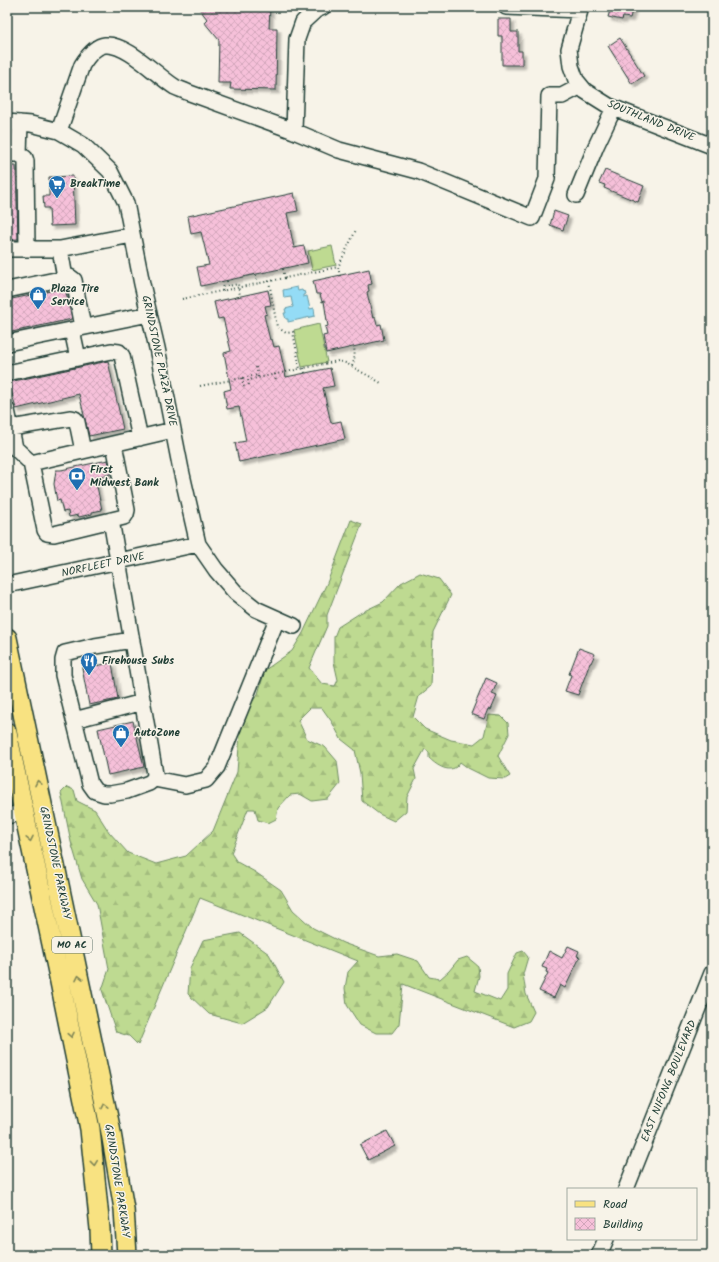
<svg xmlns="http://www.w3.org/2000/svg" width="719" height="1262" font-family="Kalam,sans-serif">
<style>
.forest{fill:url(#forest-firs);stroke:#6e8c62}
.park{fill:#beda91;stroke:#6e8c62}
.water{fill:#94dcf6;stroke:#659ca8}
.building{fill:url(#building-cross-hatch);stroke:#1f3d34;filter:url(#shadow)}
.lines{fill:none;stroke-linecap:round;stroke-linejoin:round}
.minor-casing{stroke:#1f3d34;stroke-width:18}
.major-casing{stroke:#1f3d34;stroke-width:22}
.path{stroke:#1f3d34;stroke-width:2;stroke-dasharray:1 3;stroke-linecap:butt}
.minor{stroke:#f7f3e8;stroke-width:15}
.major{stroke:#f8e281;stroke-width:19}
.oneway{stroke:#818757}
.labels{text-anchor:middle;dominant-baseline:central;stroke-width:3;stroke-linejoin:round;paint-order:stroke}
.shield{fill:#f7f3e8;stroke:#60746a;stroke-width:1}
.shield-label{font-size:10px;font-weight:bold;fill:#1f3d34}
.street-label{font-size:11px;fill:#1f3d34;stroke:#f7f3e8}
.poi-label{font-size:11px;font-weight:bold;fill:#1f3d34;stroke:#f7f3e8;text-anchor:start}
</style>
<defs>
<pattern id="forest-firs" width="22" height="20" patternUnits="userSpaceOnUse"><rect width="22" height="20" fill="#beda91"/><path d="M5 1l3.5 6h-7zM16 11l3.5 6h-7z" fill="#a3bc7e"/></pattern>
<pattern id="building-cross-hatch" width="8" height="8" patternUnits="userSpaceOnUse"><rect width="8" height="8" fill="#f6c0d9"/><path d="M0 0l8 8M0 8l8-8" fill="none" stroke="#d2a6bb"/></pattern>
<filter id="shadow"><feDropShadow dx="3.5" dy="3.5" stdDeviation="1" flood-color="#0004"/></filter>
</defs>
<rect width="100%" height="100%" fill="#f7f3e8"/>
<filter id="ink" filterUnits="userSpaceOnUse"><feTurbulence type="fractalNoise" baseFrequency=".025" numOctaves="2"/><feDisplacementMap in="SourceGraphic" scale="8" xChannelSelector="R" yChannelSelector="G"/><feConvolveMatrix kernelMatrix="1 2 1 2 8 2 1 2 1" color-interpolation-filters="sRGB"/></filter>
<g filter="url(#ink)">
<path class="forest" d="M351,520L362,524L327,615V626L309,668L322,684L335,686L338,680L334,662V637L338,627L360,613L383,602L401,583L420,573L439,579L451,595L433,632L431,686L419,696L413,717L425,729L451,740L474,744L484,736L489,715L501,716L508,723L509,734L498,756L510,776L505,779L488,778L468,768L460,762C459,764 457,766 456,767C447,773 435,764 429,758V752L425,749L414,769L416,779L407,797L406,811L394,821L379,814L362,801L360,773L355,750L341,739L332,722L322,708H310L298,720L307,739L325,747L337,761L340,784L328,799L312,801L300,794L290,795L278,808L276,819L268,823L258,820L255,809H248L231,853L237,862L255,872L281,890L293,910L313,928L343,943L379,956L397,954L418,961L429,977L440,979L449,971L458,960L467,957L478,966L479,976L475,991L500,1001L507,990V974L517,953L523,951L528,957L523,974L526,994L534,1012L529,1021L514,1027L403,984L399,1024L392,1033H376L360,1025L347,1005L345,988L348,972L358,961L200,898L138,1045L129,1036L116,1032L102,990L109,969L97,904L82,879L71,842L61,793L67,787L74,790L77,801L95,810L109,832L128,853L156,864L186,856L213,831L237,772L240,734L249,706L258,694L265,670L292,651L303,633L327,583Z
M240,933L269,954L284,982L268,1007L242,1023L209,1014L188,994L190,968L203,940Z"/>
<path class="park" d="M332,246L336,265L312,270L308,251Z
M319,324L327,362L302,367L294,330Z"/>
<path class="water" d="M297,287L298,291L302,290L303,292L304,291L305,294L303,295V297L307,296L310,309L314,308L315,316L288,322V319H286L284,313H286L285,309L293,307L291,297L284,298L283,290Z"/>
<path class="building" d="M198,7L270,8L269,28H277L276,90L230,89L231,83H218L219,40L204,22L207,19Z
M611,7H633L630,18L623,17L622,20L608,17Z
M498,19H511V32H518V51H522V65H502V36H498Z
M620,38L644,76L632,84L608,46Z
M7,166H16L18,239L7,240Z
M605,170L644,186L638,202L604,188L605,185L599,183Z
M73,176L75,225L50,226L49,208H44L43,196H49V177Z
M294,193L298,211L287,213L294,248L304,246L308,263L201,286L197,267L209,265L201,232L191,234L188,216Z
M554,211L568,216L563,230L550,225Z
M369,269L372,284L368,285L369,291L367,292L370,306L373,318L375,317L377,325L381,324L384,340L326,353L323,336L327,335L325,327L328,326L327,321L324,301L322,302L320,294H316L313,281Z
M65,288L72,319L7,333V300Z
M268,290L271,305L265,306L267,314L264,315L270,340L272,339L274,347L279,346L286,377L330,368L334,386L323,388L331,423L341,421L345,439L239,462L235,443L246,441L239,407L227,409L224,391L231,389L224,353L231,351L223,318L218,319L214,302Z
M108,361L123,429L89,436L79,394L16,409L9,382Z
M108,460L111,474L95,477L102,510L92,512V514L79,517L78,515L69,517L68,511L63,512L60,500L57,501L54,484L56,470H61Z
M579,648L595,654L591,663H590L578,695L565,691L571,675L569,674Z
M112,663L118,699L89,705L82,668Z
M486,678L497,683L492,694L497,696L491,710L488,709L484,719L471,714Z
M133,721L144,767L108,775L98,729Z
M568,946L579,951L577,956L580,957L565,988L560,985L554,998L539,991L548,973L546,972L547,969L542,967L549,951L562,958Z
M387,1131L395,1146L368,1160L360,1145Z"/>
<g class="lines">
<defs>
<path id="minor" d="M506,7L580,10
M581,7L569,49L571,66L576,80L585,91L609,106L712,146
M7,122L31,124L59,131L83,145L110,171L126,203L142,284L157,348L181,470L198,544L216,570L236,593L256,609L294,626
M59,131L82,65C87,57 95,46 105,45C127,43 157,76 175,87C179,89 183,90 187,92L294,131L297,39L303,22L316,10L323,7
M294,131L339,150L418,171L532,218L547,179L549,96H562L581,86
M7,154H19L20,123
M19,154L25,158L26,161L27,249
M576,195L596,146L614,108
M7,249H60
M65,278L60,249L132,235
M7,290L70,277L74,280L83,327
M72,330L78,358
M7,343L149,314
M7,373L111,351L119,352L122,356L140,438
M7,410L15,448L31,463
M11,428L71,418L75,419L77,422L83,451
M114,444L127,510L126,514L124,517L54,534L47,533L45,530L31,463C78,452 126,441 173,430
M111,520L155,774L154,779L149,783L127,791L110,794H104L95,791L90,784L63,675V660L65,653L95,646L132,640
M7,585L198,544
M74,720L143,702
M154,779L185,785L206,780L217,767L277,619
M7,816L24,812
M626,1189L712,973
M599,1255L606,1239"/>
<path id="major" d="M7,638L110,1127L124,1209L127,1255
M7,733L59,977L90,1129L100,1229L101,1255"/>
</defs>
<use href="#minor" class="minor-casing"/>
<use href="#major" class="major-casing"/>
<path class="path" d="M283,269L285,278L338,267
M256,275L257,283
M340,276L338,267L356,230
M227,281L228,286L238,284L240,296
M269,281L277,327L286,333L293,332L300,369
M222,282L223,291
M182,299L285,278
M352,366C355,359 355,354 354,347
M256,367L258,375
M304,368L305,373
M275,374L276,380
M242,378L244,387
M249,385L248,380L338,361L346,363L381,383
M200,386L258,375V378"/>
<use href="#minor" class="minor"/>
<use href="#major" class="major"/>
</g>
<defs><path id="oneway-chevron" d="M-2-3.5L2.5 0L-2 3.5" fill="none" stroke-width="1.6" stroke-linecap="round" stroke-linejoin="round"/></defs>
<g class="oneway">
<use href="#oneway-chevron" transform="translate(38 783) rotate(-102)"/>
<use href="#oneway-chevron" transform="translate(30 839) rotate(78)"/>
<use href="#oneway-chevron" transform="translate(79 978) rotate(-102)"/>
<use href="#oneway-chevron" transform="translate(71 1035) rotate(79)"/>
<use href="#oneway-chevron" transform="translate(105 1106) rotate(-102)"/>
<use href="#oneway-chevron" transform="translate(94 1163) rotate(84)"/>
</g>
</g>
<defs>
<symbol id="supermarket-pin" viewBox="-11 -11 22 30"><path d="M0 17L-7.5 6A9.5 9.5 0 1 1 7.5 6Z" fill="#1f6fb2" stroke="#f7f3e8"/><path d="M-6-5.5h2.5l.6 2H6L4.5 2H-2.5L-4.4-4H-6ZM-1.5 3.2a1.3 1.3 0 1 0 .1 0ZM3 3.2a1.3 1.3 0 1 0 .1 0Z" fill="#fff"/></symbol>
<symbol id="shop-pin" viewBox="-11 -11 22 30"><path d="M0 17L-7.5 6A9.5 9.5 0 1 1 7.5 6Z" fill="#1f6fb2" stroke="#f7f3e8"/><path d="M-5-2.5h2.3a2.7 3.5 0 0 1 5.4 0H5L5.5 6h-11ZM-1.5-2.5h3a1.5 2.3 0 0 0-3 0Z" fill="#fff"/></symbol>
<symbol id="bank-pin" viewBox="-11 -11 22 30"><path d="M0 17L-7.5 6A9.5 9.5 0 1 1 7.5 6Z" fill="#1f6fb2" stroke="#f7f3e8"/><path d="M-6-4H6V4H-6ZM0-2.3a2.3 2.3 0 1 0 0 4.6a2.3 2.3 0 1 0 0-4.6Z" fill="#fff"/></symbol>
<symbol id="restaurant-pin" viewBox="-11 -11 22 30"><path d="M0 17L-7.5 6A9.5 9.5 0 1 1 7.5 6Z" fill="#1f6fb2" stroke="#f7f3e8"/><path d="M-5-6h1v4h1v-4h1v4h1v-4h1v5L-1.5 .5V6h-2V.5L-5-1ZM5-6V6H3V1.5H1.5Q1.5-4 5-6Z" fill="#fff"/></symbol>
</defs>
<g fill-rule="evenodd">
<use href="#supermarket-pin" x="47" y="174" width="20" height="27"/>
<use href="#shop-pin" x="28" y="285" width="20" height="27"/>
<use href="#bank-pin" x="67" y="466" width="20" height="27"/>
<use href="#restaurant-pin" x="79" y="651" width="20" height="27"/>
<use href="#shop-pin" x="111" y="723" width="20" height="27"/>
</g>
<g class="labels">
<rect class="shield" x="52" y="937" width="40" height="16" rx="3"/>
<g class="shield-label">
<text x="72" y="945">MO AC</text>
</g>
<g class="street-label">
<text transform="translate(651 121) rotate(22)">SOUTHLAND DRIVE</text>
<text transform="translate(159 361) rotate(78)">GRINDSTONE PLAZA DRIVE</text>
<text transform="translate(103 565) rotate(-12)">NORFLEET DRIVE</text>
<text transform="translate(55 863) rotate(78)">GRINDSTONE PARKWAY</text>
<text transform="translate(669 1081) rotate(-68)">EAST NIFONG BOULEVARD</text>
<text transform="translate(117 1181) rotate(81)">GRINDSTONE PARKWAY</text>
</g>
<g class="poi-label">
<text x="70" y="184">BreakTime</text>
<text x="51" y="289">Plaza Tire<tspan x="51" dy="13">Service</tspan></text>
<text x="90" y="470">First<tspan x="90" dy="13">Midwest Bank</tspan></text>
<text x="102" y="661">Firehouse Subs</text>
<text x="134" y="733">AutoZone</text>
</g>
</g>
<rect width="719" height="1262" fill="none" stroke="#f7f3e8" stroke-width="24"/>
<rect x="12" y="12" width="695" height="1238" fill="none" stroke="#1f3d34" stroke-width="1.5" filter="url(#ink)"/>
<rect x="567" y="1188" width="130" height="52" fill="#f7f3e8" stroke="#a1aaa0"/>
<rect x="575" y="1201" width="20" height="6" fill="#f8e281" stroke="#a1aaa0"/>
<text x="603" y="1208" font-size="12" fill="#1f3d34">Road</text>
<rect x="575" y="1218" width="20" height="12" fill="url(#building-cross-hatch)" stroke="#a1aaa0"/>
<text x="603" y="1228" font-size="12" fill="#1f3d34">Building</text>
</svg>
